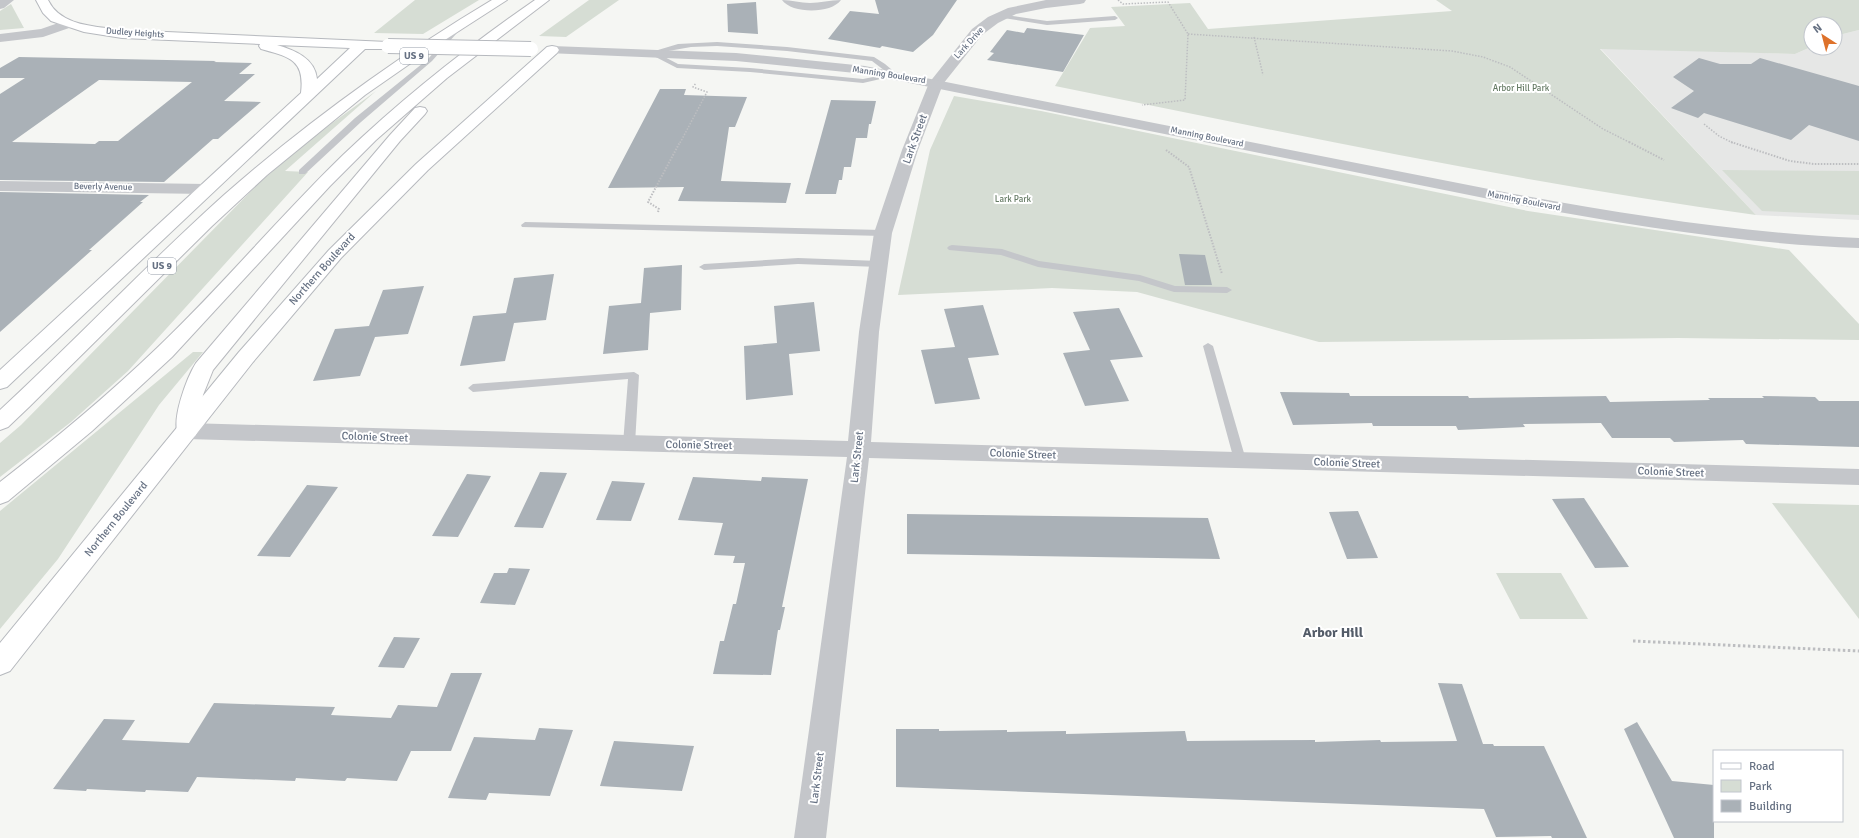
<svg xmlns="http://www.w3.org/2000/svg" width="1859" height="838" font-family="Signika,sans-serif">
<style>
.built{fill:#e6e7e6}
.green{fill:#d6ddd4}
.building{fill:#aab1b7;fill-rule:evenodd}
.lines{fill:none;stroke-linecap:round;stroke-linejoin:round}
.secondary-casing{stroke:#b6b9be;stroke-width:2}
.primary-casing{stroke:#b7b9be;stroke-width:2}
.path-far2{stroke:#bdbec1;stroke-width:1.5;stroke-dasharray:1.5 1.5;stroke-linecap:butt}
.path-far1{stroke:#bdbec1;stroke-width:2;stroke-dasharray:1.5 1.5;stroke-linecap:butt}
.path{stroke:#bdbec1;stroke-width:3;stroke-dasharray:2.5 2.5;stroke-linecap:butt}
.service{fill:#c4c6ca;fill-rule:evenodd}
.minor{fill:#c4c6ca;fill-rule:evenodd}
.tertiary{fill:#c4c6ca;fill-rule:evenodd}
.secondary{fill:#fff;fill-rule:evenodd}
.primary{fill:#fff;fill-rule:evenodd}
.secondary-bridge-casing{stroke:#b6b9be;stroke-width:16;stroke-linecap:butt}
.secondary-bridge{stroke:#fff;stroke-width:14}
.labels{text-anchor:middle;dominant-baseline:central;stroke-width:4;stroke-linejoin:round;paint-order:stroke}
.far-street-label{font-size:9px;fill:#667183;stroke:#fff}
.far-park-label{font-size:9px;fill:#657a64;stroke:#fff}
.shield{fill:#fff;stroke:#949ca8;stroke-width:1}
.shield-label{font-size:10px;font-weight:bold;fill:#667183}
.street-label{font-size:11px;fill:#667183;stroke:#fff}
.near-neighbourhood-label{font-size:14px;font-weight:bold;fill:#535c68;stroke:#fff}
</style>
<rect width="100%" height="100%" fill="#f5f6f3"/>
<path class="built" d="M1859,30V220L1756,215L1600,48L1795,54L1811,47V48H1835V36Z"/>
<path class="green" d="M415,0H479L423,34L374,33Z
M589,0H619L566,37L539,36Z
M1436,0H1859V30L1835,36V24H1811V47L1795,54L1600,49L1756,215C1521,183 1288,133 1055,86L1090,28L1125,26L1111,7L1190,3L1208,29L1452,11Z
M11,4L24,28L0,30V11Z
M376,91L285,171L308,172L128,371L71,422L0,477V443L21,425L259,183L309,140Z
M954,96L1041,111L1528,211L1789,250L1859,324V340L1678,338L1319,342L1137,292L1052,288L898,295L930,150Z
M1722,170L1859,171V215L1762,211Z
M193,352H203L159,405L58,559L0,629V511Z
M1772,503L1859,505V619Z
M1496,573H1561L1588,619H1520Z"/>
<path class="building" d="M875,0H957L933,35L913,52L882,46L880,48L828,39L850,11L879,14Z
M756,2L758,34L728,32L727,4Z
M1027,28L1084,35L1063,72L987,60L994,53L990,52L1007,30L1024,33Z
M19,57L216,61L214,62L252,63L239,74H255L224,101L261,102L218,139H213L164,182L0,180V94L25,78H0V68ZM99,80L192,82L118,141H99L95,144L12,142Z
M1699,58L1720,64H1751L1760,58L1859,86V141L1809,125L1791,140L1704,113L1698,118L1671,108L1694,91L1673,77Z
M660,89H686L684,95L747,97L735,127H729L721,181L791,183L786,203L678,201L684,187L608,188Z
M831,100L876,101L871,124H869L867,138H856L851,167H844L842,180H839L836,194H805Z
M0,192L149,195L140,202H143L89,250H92L0,332Z
M1179,254L1205,255L1212,285H1185Z
M682,265L681,310L650,313L648,350L603,354L609,306L641,303L644,268Z
M554,274L546,320L514,323L505,361L460,366L473,316L506,313L514,278Z
M424,286L408,334L375,337L360,376L313,381L335,329L369,326L383,290Z
M814,302L820,351L789,354L793,395L746,400L744,346L777,343L774,306Z
M983,305L999,355L968,358L980,399L935,404L921,350L955,347L944,309Z
M1119,308L1143,357L1110,360L1129,401L1085,406L1063,353L1090,350L1073,312Z
M1280,392L1349,393L1350,396H1468L1469,398L1606,396L1610,402L1710,400L1708,398H1764L1762,396L1815,397L1819,401H1859V447L1746,444L1743,440L1674,442L1670,438H1612L1601,423L1523,424L1525,427L1458,430L1456,426H1373L1372,423L1293,425Z
M540,472L567,473L543,528L514,527Z
M467,474L491,476L458,537L432,536Z
M693,477L761,481L762,477L808,479L782,607H785L780,630H778L771,675L713,674L720,641H724L733,604H736L745,563H733L735,556L714,555L723,523L678,520Z
M612,481L645,483L631,521L596,520Z
M307,485L338,487L290,557L257,556Z
M1584,498L1629,567L1595,568L1552,499Z
M1358,511L1378,558L1347,559L1329,512Z
M907,514L1208,518L1220,559L907,554Z
M509,568L530,569L515,605L480,603L494,573H507Z
M394,637L420,638L404,668L378,667Z
M451,673H482L451,751H411L397,781L347,778L345,781L296,778L295,781L197,777L188,792L146,790L145,792L87,789L86,791L53,789L104,719L135,720L122,740L189,743L214,703L335,707L331,715L391,718L398,705L437,707Z
M1438,683L1462,684L1483,744H1493L1494,746H1544L1587,838H1552L1551,836L1496,837L1484,809L896,787V729H939V731L1007,730V732L1066,731V734L1185,731L1187,741L1315,740V742L1380,740L1381,742L1457,741Z
M1637,722L1672,781L1714,785V838H1674L1624,729Z
M539,728L573,730L550,796L489,793L486,800L448,798L474,737L535,740Z
M614,741L694,746L682,791L600,786Z"/>
<g class="lines">
<defs>
<path id="secondary" d="M36,0H48C61,27 96,26 122,30L388,42L393,43L395,46L393,49H365L7,387L0,389V370L301,93C305,60 290,57 261,49L259,46L260,44L122,38L84,32L51,21L43,13ZM277,45L350,48L317,79C315,58 294,50 277,45Z
M552,46L557,47L559,50L557,53L428,170L341,258L253,362L10,671L0,675V643L239,352L329,250L416,164L547,47Z"/>
<path id="primary" d="M492,0H507L434,47L365,95L267,175L212,226L29,407L8,427L0,430V410C76,340 147,264 224,195C307,122 397,57 492,0Z
M535,0H549L447,78L376,140L330,186L172,357L92,431L8,501L0,504V482C54,440 107,396 157,348C222,286 279,217 343,155C403,98 467,47 535,0Z
M420,107L425,108L427,111L425,114L400,141L213,370L203,395L198,431L195,436L187,439L179,436C170,422 187,377 196,363L390,135L415,108Z"/>
</defs>
<use href="#secondary" class="secondary-casing"/>
<use href="#primary" class="primary-casing"/>
<path class="path-far2" d="M1118,0L1123,4L1168,2L1188,34L1185,100L1142,105
M1188,34L1452,51L1483,57L1510,67L1603,129L1631,143
M1254,37L1263,75
M1704,124L1719,136L1733,143
M680,143L707,92L693,87L696,83"/>
<path class="path-far1" d="M1629,142L1664,160
M1731,142L1790,161L1814,164H1859
M1166,150L1189,167L1222,274
M658,212L659,209L648,202L680,142"/>
<path class="path" d="M1633,641L1859,651"/>
<path class="service" d="M999,14L1047,21L1115,16L1118,18L1115,20L1047,25L997,17L996,16Z
M459,24L464,25L432,61L361,122L305,174H299V170L355,118L428,59Z
M717,42L787,47L874,57L885,64L898,75L863,83L750,72L677,68L648,53L678,44ZM717,46L787,51L872,61L889,74L863,79L750,68L678,64L657,53L691,47Z
M525,222L883,230L887,233L883,236L522,227L521,225Z
M952,245L1002,249L1039,261L1140,275L1175,286L1227,287L1232,290L1227,293L1174,292L1139,281L1038,267L1001,255L949,250L947,248L949,246Z
M798,258L879,261L884,264L879,267L798,264L704,270L699,267L704,264Z
M1208,343L1213,346L1246,460L1244,463H1236L1234,460L1203,346Z
M634,372L639,375L635,444L633,447H625L623,444L628,379L473,392L468,388L473,384Z"/>
<path class="minor" d="M0,0H14L4,8L0,9Z
M782,0C792,0 800,3 810,3C820,3 830,0 841,0C831,14 792,14 782,0Z
M1046,0H1086L1084,3L1080,4L1046,8L1016,14L998,23L982,35L943,84L918,150L892,233L879,332L871,442L1859,469V485L869,458L826,838H794L847,457L187,439L179,436L176,431L179,426L187,423L848,441L859,332L874,233L902,150L929,83L972,29L988,17L1008,8Z
M67,20L72,21L73,24L72,27L43,37L0,42V34L41,29Z
M0,181L206,184L212,185L214,189L212,193L206,194L0,191Z"/>
<path class="tertiary" d="M552,46L736,53L865,66L1514,194C1629,215 1742,233 1859,238V248C1742,244 1629,225 1514,204L865,74L736,61L547,53L545,50L547,47Z"/>
<use href="#secondary" class="secondary"/>
<use href="#primary" class="primary"/>
<defs>
<path id="secondary-bridge" d="M388,46L531,49"/>
</defs>
<use href="#secondary-bridge" class="secondary-bridge-casing"/>
<use href="#secondary-bridge" class="secondary-bridge"/>
</g>
<g class="labels">
<g class="far-street-label">
<text transform="translate(135 33) rotate(4)">Dudley Heights</text>
<text transform="translate(969 43) rotate(-48)">Lark Drive</text>
<text transform="translate(889 75) rotate(9)">Manning Boulevard</text>
<text transform="translate(1207 137) rotate(11)">Manning Boulevard</text>
<text transform="translate(103 187) rotate(1)">Beverly Avenue</text>
<text transform="translate(1524 201) rotate(11)">Manning Boulevard</text>
</g>
<g class="far-park-label">
<text x="1521" y="88">Arbor Hill Park</text>
<text x="1013" y="199">Lark Park</text>
</g>
<g class="shield">
<rect x="400" y="48" width="28" height="16" rx="3"/>
<rect x="148" y="258" width="28" height="16" rx="3"/>
</g>
<g class="shield-label">
<text x="414" y="56">US 9</text>
<text x="162" y="266">US 9</text>
</g>
<g class="street-label">
<text transform="translate(915 139) rotate(-70)">Lark Street</text>
<text transform="translate(322 269) rotate(-48)">Northern Boulevard</text>
<text transform="translate(375 437) rotate(2)">Colonie Street</text>
<text transform="translate(699 445) rotate(1)">Colonie Street</text>
<text transform="translate(1023 454) rotate(2)">Colonie Street</text>
<text transform="translate(857 457) rotate(-84)">Lark Street</text>
<text transform="translate(1347 463) rotate(2)">Colonie Street</text>
<text transform="translate(1671 472) rotate(2)">Colonie Street</text>
<text transform="translate(116 519) rotate(-51)">Northern Boulevard</text>
<text transform="translate(817 778) rotate(-83)">Lark Street</text>
</g>
<g class="near-neighbourhood-label">
<text x="1333" y="632">Arbor Hill</text>
</g>
</g>
<rect x="1713" y="750" width="130" height="72" fill="#ffffff" stroke="#c2c6cd"/>
<rect x="1721" y="763" width="20" height="6" fill="#ffffff" stroke="#c2c6cd"/>
<text x="1749" y="770" font-size="12" fill="#667183">Road</text>
<rect x="1721" y="780" width="20" height="12" fill="#d6ddd4" stroke="#c2c6cd"/>
<text x="1749" y="790" font-size="12" fill="#667183">Park</text>
<rect x="1721" y="800" width="20" height="12" fill="#aab1b7" stroke="#c2c6cd"/>
<text x="1749" y="810" font-size="12" fill="#667183">Building</text>
<g transform="translate(1823 36) rotate(324)"><circle r="19" fill="#ffffff" stroke="#c2c6cd"/>
<path d="M0-3L7 15L0 10L-7 15Z" fill="#de722b"/>
<text y="-6" font-size="11" font-weight="bold" text-anchor="middle" fill="#667183">N</text>
</g>
</svg>
